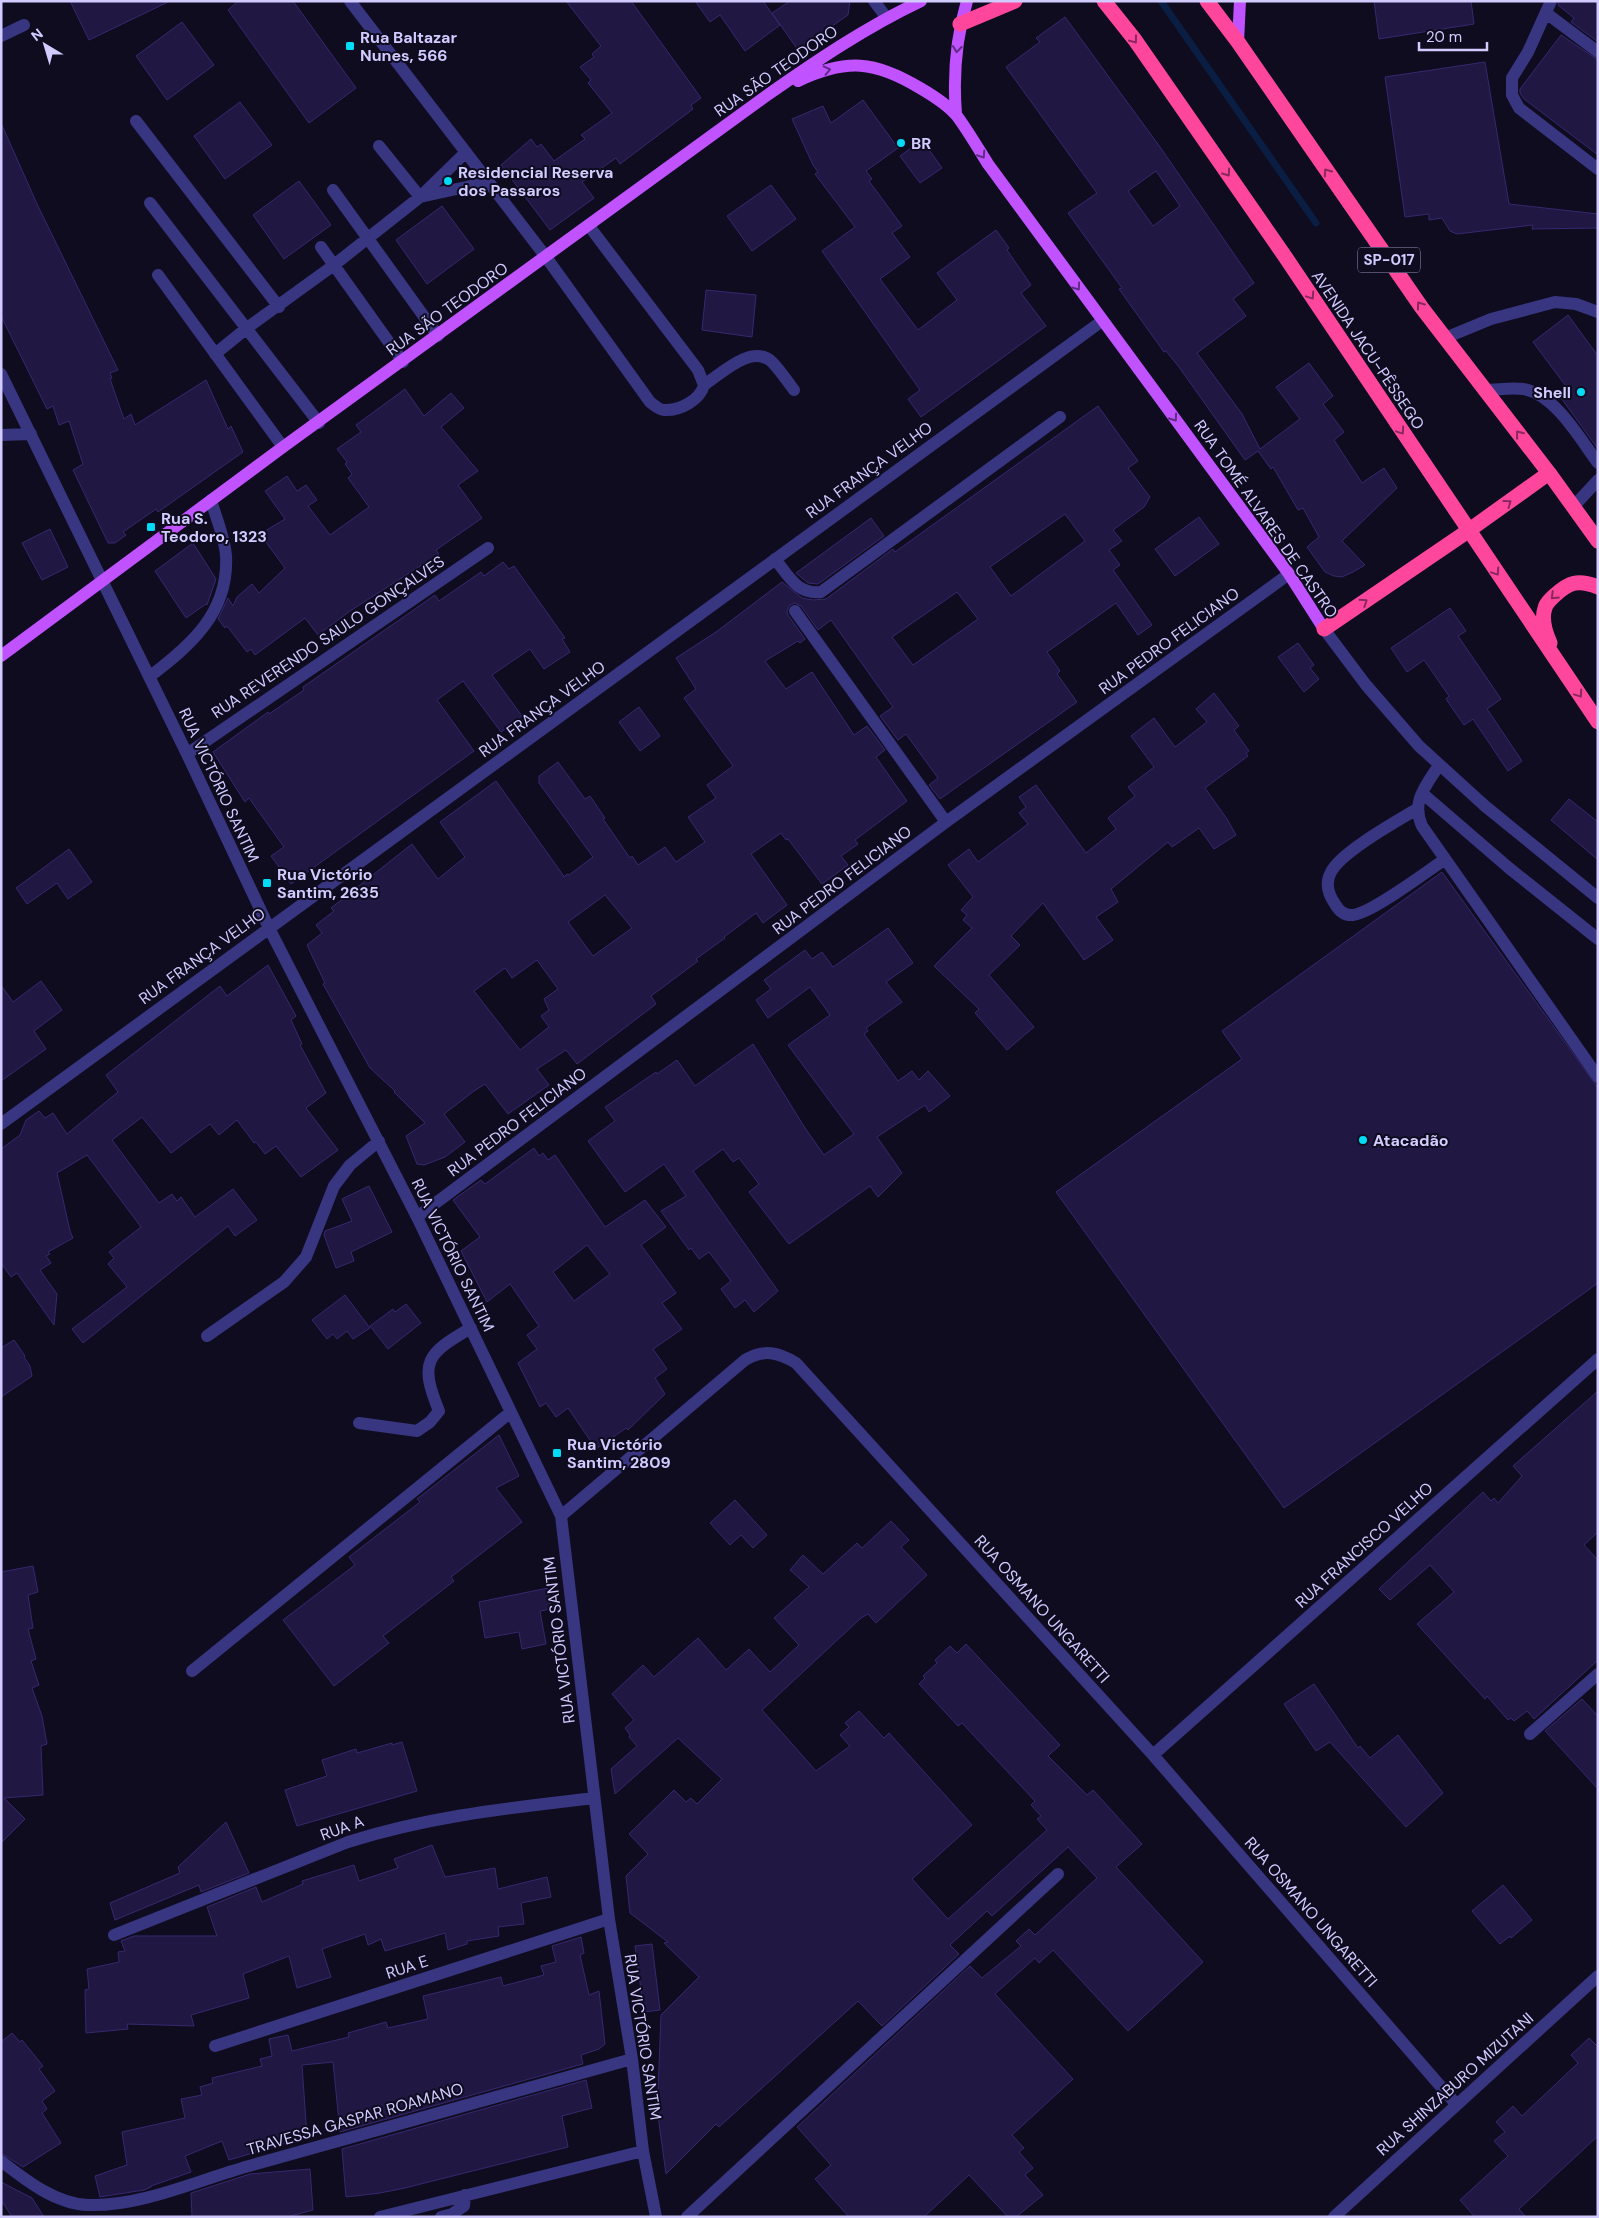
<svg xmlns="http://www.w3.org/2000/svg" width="1599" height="2218" font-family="'DM Sans',sans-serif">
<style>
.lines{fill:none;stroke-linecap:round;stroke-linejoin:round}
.stream{stroke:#091e42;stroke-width:7}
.building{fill:#201742;stroke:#37286f;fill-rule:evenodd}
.minor{stroke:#383581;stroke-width:12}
.major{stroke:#c052ff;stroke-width:12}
.highway{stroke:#ff469d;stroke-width:15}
.oneway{stroke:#87295e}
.oneway2{stroke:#5f2c84}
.poi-dot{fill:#00dcf6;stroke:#0f0c20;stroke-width:2}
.labels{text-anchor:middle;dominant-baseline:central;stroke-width:4;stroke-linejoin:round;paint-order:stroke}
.shield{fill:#0f0c20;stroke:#9792bc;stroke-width:1}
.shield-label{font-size:15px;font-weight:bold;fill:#d1cbff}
.poi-label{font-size:16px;font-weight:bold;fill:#d1cbff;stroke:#0f0c20;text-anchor:start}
.street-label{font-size:16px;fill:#d1cbff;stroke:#0f0c20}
</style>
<rect width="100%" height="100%" fill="#0f0c20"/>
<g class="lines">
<path class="stream" d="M1161,1L1316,223"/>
</g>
<path class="building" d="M70,1H170L89,40Z
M238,1H293L356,88L309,123L228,10Z
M566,1H631L701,98L691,105L693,109L620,164L616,158L582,182L594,198L550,230L501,165L531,139L537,147L541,144L554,161L585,139L581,135L612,113L588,83L591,80L580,67L594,57L592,54L601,46Z
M695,1H763L780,25L745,51L720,15L710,22Z
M790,1H850L848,15L798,50L772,13Z
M1374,1H1471L1474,24L1379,39Z
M1559,1H1598V42L1571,22L1574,18L1558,5Z
M1065,17L1160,147L1254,283L1233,299L1246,316L1197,353L1242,414L1260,449L1300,419L1276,387L1309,363L1333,396L1323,404L1344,432L1334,440L1362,483L1384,468L1397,488L1342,541L1365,565L1353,572L1342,577L1334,576L1325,572L1307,547L1319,537L1303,508L1298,510L1273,467L1271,469L1258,451L1245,460L1179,367L1166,351L1164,352L1119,289L1122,288L1068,213L1097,193L1006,67L1040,42L1036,38ZM1156,171L1180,206L1153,226L1128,191Z
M182,22L214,65L167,100L136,56Z
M1561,35L1598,60V155L1524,99L1520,93V89Z
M1485,62L1509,204L1598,214V228L1532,229L1533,225L1457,234L1450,231L1442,218L1429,220V214L1405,217L1385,77Z
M863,100L898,148L866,171L872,179L869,181L902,226L892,233L910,257L880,279L918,330L957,300L937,273L996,230L1009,248L1007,250L1031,285L1021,293L1046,326L921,417L908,399L920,390L822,251L855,227L815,174L818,172L813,165L792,119L823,106L831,123Z
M240,102L272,145L225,179L194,136Z
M1,123L37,204L118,370L110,373L112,378L110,379L124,419L131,414L135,425L206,380L228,429L231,426L243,452L158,512L156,509L123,532L126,535L115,543H108L73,470L83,464L69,421L59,425L53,406L47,409L1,316Z
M922,140L942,168L920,183L900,156Z
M299,181L331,225L284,259L253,215Z
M771,185L796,219L752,251L727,216Z
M442,206L474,249L427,284L396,240Z
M706,290L756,295L752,337L702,330Z
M1568,315L1598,356V449L1559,395L1568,389L1533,342Z
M405,389L424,416L451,393L464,408L441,427L478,471L458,485L482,518L436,550L439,554L350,611L318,635L305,618L255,655L251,649L247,652L227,626L225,628L218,619L228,598L233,606L237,597L252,584L259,593L285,568L260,534L285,519L265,491L287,476L297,491L306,485L317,500L308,506L330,535L351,520L369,507L348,478L352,474L345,464L347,462L337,449L361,432L356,425Z
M1098,406L1138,461L1128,468L1150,497L1144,507L1113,530L1122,541L1109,550L1120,565L1113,570L1152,625L1138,635L1116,603L1047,652L1060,671L1057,674L1077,702L940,799L929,785L938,778L906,734L898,740L880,716L893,707L831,620L818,630L801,606L795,603L790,605L787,611L788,615L805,639L800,643L798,641L765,661L786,689L812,672L854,735L867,726L885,750L876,757L907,801L855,840L858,844L841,856L848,865L822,884L788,839L786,840L781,833L751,854L787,905L763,923L756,913L724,937L725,938L696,959L698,961L651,996L656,1004L577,1064L566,1050L537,1069L549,1085L508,1114L485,1084L474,1091L444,1114L465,1142L445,1157L424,1165L417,1164L406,1136L425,1123L394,1092L395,1091L370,1068L323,984L325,983L307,945L322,933L316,925L334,911L331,908L412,844L438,879L465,857L440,822L496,781L563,875L564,877L567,874L569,875L593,857L539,783V776L558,762L585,799L590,796L605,818L603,819L630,858L632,856L638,865L665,847L676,862L705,842L688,817L716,798L707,785L733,766L684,698L696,689L676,658L716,632L782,582L802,598L813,600L826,599L893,549L895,552ZM1065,514L1085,541L1011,596L990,567ZM957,592L978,619L913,665L892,637ZM605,895L632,928L593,956L568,922ZM537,960L558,989L544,999L549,1010L541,1016L549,1027L520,1050L474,991L505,968L512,978Z
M1199,517L1219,544L1175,576L1155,549Z
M871,518L884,536L818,584L808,583L796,573Z
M50,529L68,567L42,580L22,543Z
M193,543L216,579L207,605L206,604L186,618L155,571Z
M503,562L509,569L514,566L565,638L562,639L570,652L544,669L530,649L492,675L522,716L501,732L463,681L437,700L474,751L291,884L271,856L284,847L249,798L245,802L213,752L268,712L269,714L304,690L303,687L435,595L439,601L481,572L484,576Z
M1450,608L1466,631L1458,636L1501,699L1487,709L1522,761L1508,771L1473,719L1464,725L1446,699L1449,696L1424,660L1407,672L1391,648Z
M1298,643L1314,665L1310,668L1319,679L1304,692L1278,657Z
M1214,693L1239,726L1234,730L1249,751L1246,753L1248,756L1205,788L1227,819L1236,835L1214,849L1199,828L1172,847L1168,842L1111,889L1118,902L1096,917L1113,940L1084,960L1043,903L1011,936L1020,945L989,975L1034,1027L1007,1050L975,1013L979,1009L934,966L972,928L963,920L967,915L961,910L973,897L948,865L969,849L978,862L1028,824L1019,813L1026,807L1019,797L1036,785L1086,853L1116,829L1108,818L1135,796L1128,787L1154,767L1131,736L1154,718L1175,747L1207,722L1196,709Z
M639,707L660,736L640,751L619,722Z
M1569,799L1598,822V860L1551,820Z
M69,849L92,882L68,899L57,883L27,904L16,888Z
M1442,872L1598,1088V1283L1284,1508L1056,1192L1242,1059L1222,1031Z
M888,928L913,963L886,982L902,1002L866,1028L868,1031L864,1034L898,1081L912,1071L919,1080L928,1071L950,1096L929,1112L925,1105L877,1137L902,1173L878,1197L870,1186L789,1244L749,1192L759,1184L739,1158L733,1162L723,1149L693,1171L778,1291L754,1312L745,1300L735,1308L721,1289L731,1281L709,1252L699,1259L691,1248L689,1250L661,1211L686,1196L664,1164L625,1192L588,1141L615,1121L605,1107L656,1072L657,1074L677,1060L695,1086L753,1044L805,1128L824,1155L854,1134L788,1045L830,1015L810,987L768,1018L756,1000L771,989L764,980L805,950L812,959L822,952L833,967Z
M268,965L296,1016L291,1020L302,1044L300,1045L326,1093L306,1108L338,1150L301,1177L276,1146L265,1154L256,1142L254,1143L237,1120L219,1135L210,1124L171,1153L142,1117L112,1140L159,1203L172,1194L177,1201L181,1197L195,1217L233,1189L257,1220L235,1236L228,1226L83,1343L72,1329L127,1287L108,1264L114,1258L109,1252L141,1227L87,1155L57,1173L70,1231L73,1238L48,1252L50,1254L46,1256L51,1263L40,1270L57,1294L54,1325L17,1273L11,1277L1,1263V1149L20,1135L26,1120L39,1111L45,1118L53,1113L67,1134L118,1092L106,1075L220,986L227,996Z
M41,981L62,1010L34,1031L46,1049L1,1081V985L13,1002Z
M534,1148L539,1156L543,1153L548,1160L555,1155L605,1227L645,1200L666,1227L641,1245L676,1293L662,1303L682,1329L653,1349L667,1369L655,1378L665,1394L628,1430L626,1428L596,1449L568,1408L556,1417L546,1403L540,1407L518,1363L537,1349L527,1335L539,1326L510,1284L487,1302L461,1251L480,1237L453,1200L481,1180L485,1184ZM587,1245L610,1274L574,1301L553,1272Z
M369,1186L392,1232L351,1252L354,1261L336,1268L324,1235L325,1231L352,1221L342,1199Z
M345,1295L370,1328L353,1339L347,1331L337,1339L333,1334L327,1339L312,1320Z
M406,1304L421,1323L388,1349L370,1326L393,1309L395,1312Z
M14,1340L25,1356L24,1357L30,1366L32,1376L1,1397V1348Z
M1598,1391V1532L1584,1545L1598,1560V1660L1534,1719L1527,1711L1514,1721L1511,1718L1508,1720L1487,1696L1485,1699L1417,1624L1454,1592L1430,1565L1390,1600L1379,1589L1483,1492L1491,1501L1494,1498L1498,1503L1522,1476L1513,1466Z
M499,1435L519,1476L496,1488L522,1522L451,1577L454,1581L383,1636L389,1643L334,1686L283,1620L355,1565L349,1557L420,1502L417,1499Z
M735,1500L767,1535L753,1548L741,1535L730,1545L710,1523Z
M891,1521L909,1540L901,1547L927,1575L876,1623L868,1614L861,1618L762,1710L816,1771L850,1746L840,1735L849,1727L845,1723L859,1711L884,1738L889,1733L972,1825L912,1879L948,1919L1047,1830L1037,1819L1041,1816L1031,1805L1035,1801L962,1723L958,1726L919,1684L925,1678L923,1676L937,1663L935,1660L950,1646L957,1653L966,1644L1060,1745L1048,1756L1087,1795L1093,1790L1142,1844L1116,1867L1203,1962L1128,2031L1053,1950L1039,1963L1035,1958L995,1994L1073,2079L1012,2135L1024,2148L1019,2152L1033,2168L1025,2175L1043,2195L1016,2217H1008L969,2175L924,2217H849L815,2179L831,2165L797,2127L970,1966L982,1978L1021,1946L1016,1941L1029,1929L1035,1935L1097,1878L1068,1847L992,1916L987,1911L950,1945L959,1954L882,2026L858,2001L719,2127L716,2124L666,2174L655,2094L658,2093L661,2015L699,1977L664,1943L668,1942L630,1913L626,1876L648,1854L629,1834L674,1790L686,1802L691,1798L697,1804L722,1779L678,1738L615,1794L611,1769L637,1746L629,1737L630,1735L625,1728L634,1720L612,1694L643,1665L654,1677L698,1638L726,1670L749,1649L770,1672L799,1645L774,1618L809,1587L790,1570L803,1555L823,1574L857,1543L862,1548Z
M33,1566L38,1592L28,1595L33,1628L28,1629L36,1659L31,1661L39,1685L32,1688L42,1716L47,1744L41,1746L43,1795L4,1798L25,1819L1,1843V1572Z
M548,1588L551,1609L540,1611L546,1644L522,1649L519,1632L485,1638L479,1602Z
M1314,1684L1358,1748L1360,1746L1370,1758L1398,1735L1443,1793L1406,1827L1330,1742L1316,1751L1284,1704Z
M1582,1699L1598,1716V1789L1545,1731Z
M402,1742L417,1791L297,1826L285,1790L327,1776L322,1760L356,1749L357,1753L392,1743V1745Z
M226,1822L249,1873L201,1892L199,1885L115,1920L110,1903L180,1873L178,1867Z
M432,1845L445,1877L495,1868L498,1889L547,1877L551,1897L521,1903L524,1924L498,1927L499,1936L467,1941V1944L448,1950L445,1933L385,1951L381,1939L368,1945L365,1934L322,1949L331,1977L297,1988L289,1956L243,1974L249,1998L191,2015L194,2026L127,2024L128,2029L86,2033L85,1990L89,1989L87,1969L119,1962L118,1952L125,1951L121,1941L134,1936H217L207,1907L256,1887L262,1902L303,1884L302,1881L354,1865L359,1881L398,1868L394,1859Z
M1503,1885L1532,1920L1511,1938L1510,1936L1500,1944L1472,1911Z
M581,1937L584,1953L580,1955L589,1995L599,1991L605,2044L599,2049L581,2055L583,2064L340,2132L333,2062L302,2065L307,2137L229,2160L222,2141L185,2156L191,2172L151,2186V2187L144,2190L100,2197L95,2176L127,2165L122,2132L185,2118L181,2099L202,2095L200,2087L213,2083L212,2078L262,2066L260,2059L272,2056L269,2039L288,2035L292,2051L349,2037L348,2033L386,2022L388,2028L428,2019L423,1996L501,1977L503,1986L544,1975L541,1966L556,1962L552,1946Z
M652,1944L660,2010L644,2012L635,1946Z
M12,2033L20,2042L22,2040L43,2066L39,2069L55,2091L42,2101L47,2109L42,2113L61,2143L23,2167L1,2153V2042Z
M1589,2038L1597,2046L1598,2045V2136L1519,2209L1526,2217H1475L1460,2200L1508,2156L1494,2141L1505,2132L1496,2122L1513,2106L1522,2116L1578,2063L1571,2055Z
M586,2080L592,2108L562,2116L568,2147L405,2188L380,2193L346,2197L342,2149Z
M310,2169L313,2210L287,2217H192L191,2193L250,2174Z
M1,2182L32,2198L44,2217H12L1,2200Z"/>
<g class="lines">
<path class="minor" d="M350,1L546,257L650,402C654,405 660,410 664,410C680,411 700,400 704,385C721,374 752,343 772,362C780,370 787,381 794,390
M874,1L886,17
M1551,1L1528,52L1512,78V95L1519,108L1598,169
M1546,13L1598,52
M1,36L24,25
M136,121L279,307
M379,146L420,197L466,152
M333,190L438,336
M150,203L319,423
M589,226L698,370L704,385
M321,247L403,362
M158,275L283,447
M1445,338L1491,319L1555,302L1576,304L1598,312
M215,354L247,328L334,265L420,197L489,182
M1,374L187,754L269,928L417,1217L561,1516L609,1919L632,2059L643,2151L656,2217
M1485,390C1497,390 1511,387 1523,389C1555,394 1580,439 1598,463
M1,435L31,434
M1573,507L1598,480
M775,559C788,575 797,595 821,592L1060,417
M795,611L946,822
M1324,629L1366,685L1419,746L1485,806L1598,898
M149,677C190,646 229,613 226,556C225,538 216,518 211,500
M187,754L488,548
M1439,765C1426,786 1411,801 1422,826L1598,1077
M1422,793L1509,868L1598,939
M1417,809C1397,821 1341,852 1331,872C1325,883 1328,894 1335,904C1339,911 1344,916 1353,915C1372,913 1426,872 1444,860
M1,1124L1102,321
M417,1217L946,822L1289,574
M207,1336L284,1282L306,1257L334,1186L350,1165L379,1141
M359,1423L417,1431L430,1422L439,1411C419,1362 426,1354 471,1328
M561,1516L745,1360C764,1349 778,1352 796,1363L1153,1755L1456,2104
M192,1671L511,1412
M1530,1734L1598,1674
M1153,1755L1598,1359
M114,1935L348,1842C429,1816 509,1808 594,1798
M215,2046L609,1919
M1,2161C25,2180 56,2204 88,2205C141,2207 198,2180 249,2166C377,2130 505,2095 632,2059
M380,2217L643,2151
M441,2217L452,2214L464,2206L465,2195
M687,2217L1058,1874
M1334,2217L1598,1976"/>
<path class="major" d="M1238,42L1240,1
M798,81C847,58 875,61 920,88C932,95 948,105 957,116C968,131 978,148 988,164L1289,574L1324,629
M956,114C953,76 956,38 967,1
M1,656L283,447L766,96C816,61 866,27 921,1"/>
<path class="highway" d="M1104,1L1135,40L1284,255L1598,722
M1207,1L1238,42L1422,308L1549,473L1598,541
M960,24L1015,1
M1324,629L1468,531L1549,473
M1550,643C1546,634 1541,619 1545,608C1546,603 1551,599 1554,596C1569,582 1578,579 1598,587"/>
</g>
<defs><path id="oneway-chevron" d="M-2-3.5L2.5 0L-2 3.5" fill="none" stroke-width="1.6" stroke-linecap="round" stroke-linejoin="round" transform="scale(1.25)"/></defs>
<g class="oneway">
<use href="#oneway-chevron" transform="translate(1134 40) rotate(53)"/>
<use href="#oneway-chevron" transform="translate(1327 172) rotate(-125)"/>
<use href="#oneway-chevron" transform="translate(1227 173) rotate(55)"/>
<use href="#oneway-chevron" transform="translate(1311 296) rotate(56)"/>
<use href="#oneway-chevron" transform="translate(1420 305) rotate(-126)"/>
<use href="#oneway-chevron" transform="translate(1401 431) rotate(56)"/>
<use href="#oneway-chevron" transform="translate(1519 434) rotate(-128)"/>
<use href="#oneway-chevron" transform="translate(1508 503) rotate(-36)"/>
<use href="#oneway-chevron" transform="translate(1496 572) rotate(56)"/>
<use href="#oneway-chevron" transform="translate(1554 596) rotate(136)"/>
<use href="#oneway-chevron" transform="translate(1364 602) rotate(-34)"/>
<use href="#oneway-chevron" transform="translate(1579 694) rotate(56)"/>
</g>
<g class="oneway2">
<use href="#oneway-chevron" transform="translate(957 49) rotate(96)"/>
<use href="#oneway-chevron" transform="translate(827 70) rotate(-13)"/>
<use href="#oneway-chevron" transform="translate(982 155) rotate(57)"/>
<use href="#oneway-chevron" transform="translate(1077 287) rotate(54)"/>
<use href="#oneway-chevron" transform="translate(1174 418) rotate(54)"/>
</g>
<g class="poi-dot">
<rect x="345" y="41" width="10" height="10" rx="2.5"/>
<circle cx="901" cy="143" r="5"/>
<circle cx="448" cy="181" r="5"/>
<circle cx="1581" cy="392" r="5"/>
<rect x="146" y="522" width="10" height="10" rx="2.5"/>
<rect x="262" y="878" width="10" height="10" rx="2.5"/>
<circle cx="1363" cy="1140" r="5"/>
<rect x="552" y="1448" width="10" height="10" rx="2.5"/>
</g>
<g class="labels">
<rect class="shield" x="1358" y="247.5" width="62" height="25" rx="4"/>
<g class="shield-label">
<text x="1389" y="260">SP-017</text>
</g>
<g class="poi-label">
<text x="360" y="37">Rua Baltazar<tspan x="360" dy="18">Nunes, 566</tspan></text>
<text x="911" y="143">BR</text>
<text x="458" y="172">Residencial Reserva<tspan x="458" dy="18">dos Passaros</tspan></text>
<text x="1571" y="392" text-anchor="end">Shell</text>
<text x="161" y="518">Rua S.<tspan x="161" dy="18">Teodoro, 1323</tspan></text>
<text x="277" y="874">Rua Victório<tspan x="277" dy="18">Santim, 2635</tspan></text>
<text x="1373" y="1140">Atacadão</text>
<text x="567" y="1444">Rua Victório<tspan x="567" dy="18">Santim, 2809</tspan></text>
</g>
<g class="street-label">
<text transform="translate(776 71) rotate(-35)">RUA SÃO TEODORO</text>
<text transform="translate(447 309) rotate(-36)">RUA SÃO TEODORO</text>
<text transform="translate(1368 350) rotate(56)">AVENIDA JACU-PÊSSEGO</text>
<text transform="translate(869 470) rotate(-36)">RUA FRANÇA VELHO</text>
<text transform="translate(1266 519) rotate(55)">RUA TOMÉ ALVARES DE CASTRO</text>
<text transform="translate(328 637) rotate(-34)">RUA REVERENDO SAULO GONÇALVES</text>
<text transform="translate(1169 641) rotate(-36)">RUA PEDRO FELICIANO</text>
<text transform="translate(542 709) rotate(-36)">RUA FRANÇA VELHO</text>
<text transform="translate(219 785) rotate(65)">RUA VICTÓRIO SANTIM</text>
<text transform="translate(842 880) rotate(-37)">RUA PEDRO FELICIANO</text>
<text transform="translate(202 956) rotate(-36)">RUA FRANÇA VELHO</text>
<text transform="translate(517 1122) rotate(-37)">RUA PEDRO FELICIANO</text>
<text transform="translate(453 1255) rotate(64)">RUA VICTÓRIO SANTIM</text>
<text transform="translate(1364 1545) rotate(-42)">RUA FRANCISCO VELHO</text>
<text transform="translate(1042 1609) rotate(48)">RUA OSMANO UNGARETTI</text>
<text transform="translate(559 1640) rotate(-97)">RUA VICTÓRIO SANTIM</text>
<text transform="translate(342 1828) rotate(-20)">RUA A</text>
<text transform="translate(1311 1912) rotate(49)">RUA OSMANO UNGARETTI</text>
<text transform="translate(407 1967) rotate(-18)">RUA E</text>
<text transform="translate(643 2037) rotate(81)">RUA VICTÓRIO SANTIM</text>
<text transform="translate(1455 2084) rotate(-42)">RUA SHINZABURO MIZUTANI</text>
<text transform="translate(355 2119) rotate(-16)">TRAVESSA GASPAR ROAMANO</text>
</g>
</g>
<rect width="1599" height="2218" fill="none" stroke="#d1cbff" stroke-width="5"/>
<g transform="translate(45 45) rotate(322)" stroke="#0f0c20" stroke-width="4" paint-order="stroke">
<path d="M0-4L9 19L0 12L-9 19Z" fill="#d1cbff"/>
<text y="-8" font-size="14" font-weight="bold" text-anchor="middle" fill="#d1cbff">N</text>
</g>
<path d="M1419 42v8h68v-8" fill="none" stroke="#d1cbff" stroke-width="2.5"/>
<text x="1426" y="42" font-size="15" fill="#d1cbff" stroke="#0f0c20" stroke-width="4" paint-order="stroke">20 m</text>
</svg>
